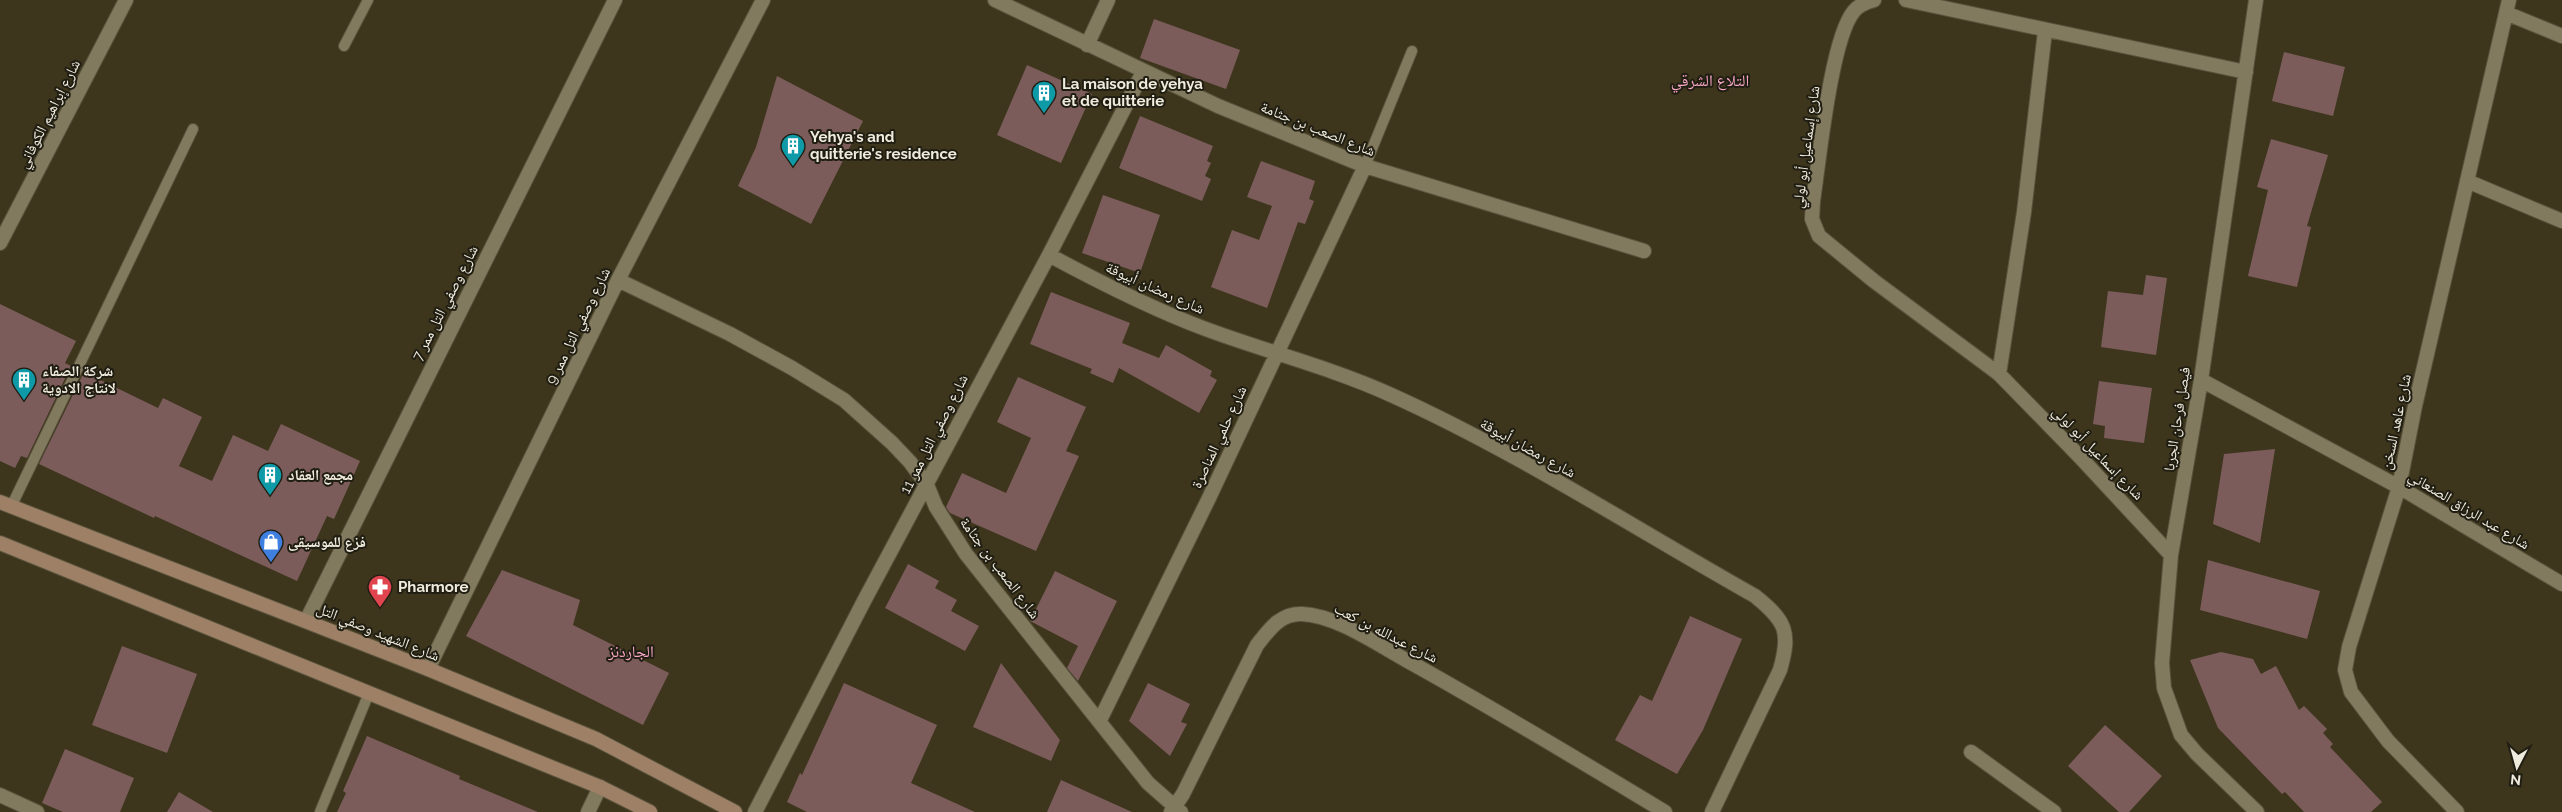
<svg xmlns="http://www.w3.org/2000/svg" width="2562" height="812" font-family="Raleway,'Noto Naskh Arabic',sans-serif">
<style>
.building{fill:#7b5c5a}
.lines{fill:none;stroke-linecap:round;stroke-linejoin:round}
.service-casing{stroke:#59533c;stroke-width:12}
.minor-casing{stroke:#59533c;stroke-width:16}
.secondary-casing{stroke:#59533c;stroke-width:16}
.service{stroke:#827a5f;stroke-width:10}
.minor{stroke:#827a5f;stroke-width:14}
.secondary{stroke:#9e8066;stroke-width:14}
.labels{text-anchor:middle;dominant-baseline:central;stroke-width:4;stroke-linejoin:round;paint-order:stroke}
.poi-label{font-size:15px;font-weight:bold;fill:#f0ecdd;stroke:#201d12;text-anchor:start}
.street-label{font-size:15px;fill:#f0ecdd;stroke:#201d12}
.neighbourhood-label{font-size:16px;fill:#faa9c5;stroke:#201d12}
</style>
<rect width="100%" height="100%" fill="#3d361d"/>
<path class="building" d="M1154,19L1240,50L1226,89L1140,58Z
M2284,52L2345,67L2333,116L2272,101Z
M1027,65L1092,94L1061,163L997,135Z
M777,76L863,121L811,224L738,186L756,147Z
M1140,116L1213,146L1207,161L1211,163L1205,176L1211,179L1202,201L1119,168Z
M2271,139L2328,155L2307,226L2311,227L2297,287L2248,276L2268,190L2257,187Z
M1261,161L1315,181L1309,199L1314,201L1305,224L1298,222L1267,308L1211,287L1232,230L1259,240L1272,206L1247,197Z
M1103,195L1160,215L1140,273L1082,253Z
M2146,275L2167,278L2156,355L2101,347L2108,291L2143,295Z
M1051,292L1130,323L1122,343L1159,358L1166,345L1212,371L1210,376L1217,380L1199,413L1119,368L1113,383L1090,373L1092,369L1030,344Z
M0,304L76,341L65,363L71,366L27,458L21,456L15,468L0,461Z
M84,372L158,408L163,398L202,417L179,466L212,481L233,435L268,451L281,424L360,461L334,519L327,516L297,581L155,516L154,518L39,464Z
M1018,377L1086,407L1066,451L1079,456L1036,551L950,513L946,507L962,473L1006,493L1031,438L997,422Z
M2099,381L2152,388L2144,443L2104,438L2105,426L2093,424Z
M2275,449L2260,543L2213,524L2224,454Z
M2208,560L2320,591L2307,639L2200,610Z
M908,564L939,581L935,588L957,600L951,611L979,626L965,651L885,608Z
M502,570L580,600L573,625L669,673L643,725L466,636Z
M1055,571L1117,601L1078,681L1067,668L1078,646L1030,621Z
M1690,616L1742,639L1703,730L1677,774L1615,740L1640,695L1652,701Z
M122,646L197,674L167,753L92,725Z
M2221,652L2253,659L2261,674L2276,666L2299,710L2304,706L2327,729L2323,733L2333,744L2330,747L2382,802L2371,812H2304L2285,792L2282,794L2218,728L2190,660Z
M1001,663L1060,740L1051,761L973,727Z
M844,683L937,725L911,783L975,812H807L787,802L800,773L802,775Z
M1148,683L1190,704L1181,722L1187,724L1170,756L1129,721Z
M2105,725L2162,776L2129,812H2119L2068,766Z
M367,736L460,776L459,779L538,812H337L346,793L343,791Z
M65,749L134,778L120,812H63L42,803Z
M1061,780L1132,812H1047Z
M179,792L213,812H167Z"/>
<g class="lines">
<defs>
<path id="service" d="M344,46L368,0
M1365,166L1412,51
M11,507L193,129
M320,812L369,693"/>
<path id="minor" d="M995,0L1218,106L1365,166L1644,251
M1874,0C1867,2 1858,6 1854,11C1831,38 1819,162 1813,201L1812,219L1819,236L1874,281L1999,374L2080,457L2171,555
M1906,0L2246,72
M2256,0L2201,380L2171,555L2162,663L2164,688L2181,735L2197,754L2257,812
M2506,13L2562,36
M1087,45L1108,0
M2467,181L2562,221
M0,243L126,0
M1049,255C1099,282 1150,308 1203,328C1264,351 1329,367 1389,394C1516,451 1634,528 1755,596C1786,621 1791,632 1780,670L1712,812
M618,280L730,334L792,368L844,400L892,443L910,462L927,485L936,507L966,554L1148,783L1181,812
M1999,374L2024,212L2045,31
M2201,380L2399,487L2562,584
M306,621L615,0
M428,669L618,280L763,0
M1100,720L1209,498L1365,166
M1971,752L2054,812
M0,795L37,812
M588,812L600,787
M755,812L864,601L1049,255L1143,72
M1171,812L1183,794L1257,645C1269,630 1280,613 1302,614C1335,615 1377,644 1406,660C1493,708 1579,760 1665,812
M2457,812L2388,741L2351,692L2345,670L2349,647L2399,487L2415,406L2509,0"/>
<path id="secondary" d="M0,502L428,669L596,739L735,812
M0,543L600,787L650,812"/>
</defs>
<use href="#service" class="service-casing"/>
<use href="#minor" class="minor-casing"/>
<use href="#secondary" class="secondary-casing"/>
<use href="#service" class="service"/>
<use href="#minor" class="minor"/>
<use href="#secondary" class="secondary"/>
</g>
<defs>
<symbol id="building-pin" viewBox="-11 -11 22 30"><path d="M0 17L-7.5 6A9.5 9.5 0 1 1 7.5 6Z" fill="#0f9aa8" stroke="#201d12"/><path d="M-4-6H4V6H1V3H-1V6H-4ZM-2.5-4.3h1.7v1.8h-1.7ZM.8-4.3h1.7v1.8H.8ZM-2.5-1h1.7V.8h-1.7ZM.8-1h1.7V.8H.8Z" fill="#fff"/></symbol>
<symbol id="shop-pin" viewBox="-11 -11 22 30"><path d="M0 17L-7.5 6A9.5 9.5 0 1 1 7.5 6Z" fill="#3f7fe0" stroke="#201d12"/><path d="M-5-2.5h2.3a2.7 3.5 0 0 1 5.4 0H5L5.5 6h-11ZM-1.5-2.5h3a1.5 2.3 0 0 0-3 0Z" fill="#fff"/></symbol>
<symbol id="pharmacy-pin" viewBox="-11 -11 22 30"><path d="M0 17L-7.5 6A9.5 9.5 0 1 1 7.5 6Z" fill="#e0444e" stroke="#201d12"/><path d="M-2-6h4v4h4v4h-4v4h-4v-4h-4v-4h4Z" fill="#fff"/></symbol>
</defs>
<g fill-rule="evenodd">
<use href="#building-pin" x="1030" y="79" width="28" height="38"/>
<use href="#building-pin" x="779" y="132" width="28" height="38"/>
<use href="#building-pin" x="10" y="366" width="28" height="38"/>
<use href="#building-pin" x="256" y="461" width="28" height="38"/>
<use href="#shop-pin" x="257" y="528" width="28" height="38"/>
<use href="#pharmacy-pin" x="366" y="573" width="28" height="38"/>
</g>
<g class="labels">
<g class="poi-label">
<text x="1062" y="84">La maison de yehya<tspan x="1062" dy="17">et de quitterie</tspan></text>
<text x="810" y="137">Yehya's and<tspan x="810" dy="17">quitterie's residence</tspan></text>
<text x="42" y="371">شركة الصفاء<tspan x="42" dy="17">لانتاج الادوية</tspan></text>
<text x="288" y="475">مجمع العقاد</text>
<text x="288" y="542">فزع للموسيقى</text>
<text x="398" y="587">Pharmore</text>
</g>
<g class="street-label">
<text transform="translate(49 114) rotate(-63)">شارع إبراهيم الكوفاني</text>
<text transform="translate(1318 129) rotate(22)">شارع الصعب بن جثامة</text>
<text transform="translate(1806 147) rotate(-82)">شارع إسماعيل أبو لولي</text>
<text transform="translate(1155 288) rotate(24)">شارع رمضان أبيوقة</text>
<text transform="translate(445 303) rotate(-63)">شارع وصفي التل ممر 7</text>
<text transform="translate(578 326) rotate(-64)">شارع وصفي التل ممر 9</text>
<text transform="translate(2177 419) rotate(-81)">فيصل فرحان الجربا</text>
<text transform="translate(2396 422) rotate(-78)">شارع عاهد السخن</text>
<text transform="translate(934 434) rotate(-63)">شارع وصفي التل ممر 11</text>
<text transform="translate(1219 437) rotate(-65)">شارع حلمي المناصرة</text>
<text transform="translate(1528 448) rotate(29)">شارع رمضان أبيوقة</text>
<text transform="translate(2098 453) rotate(46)">شارع إسماعيل أبو لولي</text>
<text transform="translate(2469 510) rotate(31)">شارع عبد الرزاق الصنعاني</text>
<text transform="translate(1000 568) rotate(53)">شارع الصعب بن جثامة</text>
<text transform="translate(378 632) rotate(22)">شارع الشهيد وصفي التل</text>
<text transform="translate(1386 633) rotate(27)">شارع عبدالله بن كعب</text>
</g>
<g class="neighbourhood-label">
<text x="1710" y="80">التلاع الشرقي</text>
<text x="631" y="651">الجاردنز</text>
</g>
</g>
<g transform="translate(2517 767) rotate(186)" stroke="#201d12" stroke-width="4" paint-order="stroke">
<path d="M0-4L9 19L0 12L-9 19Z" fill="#f0ecdd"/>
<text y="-8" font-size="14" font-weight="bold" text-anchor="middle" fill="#f0ecdd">N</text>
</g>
</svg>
